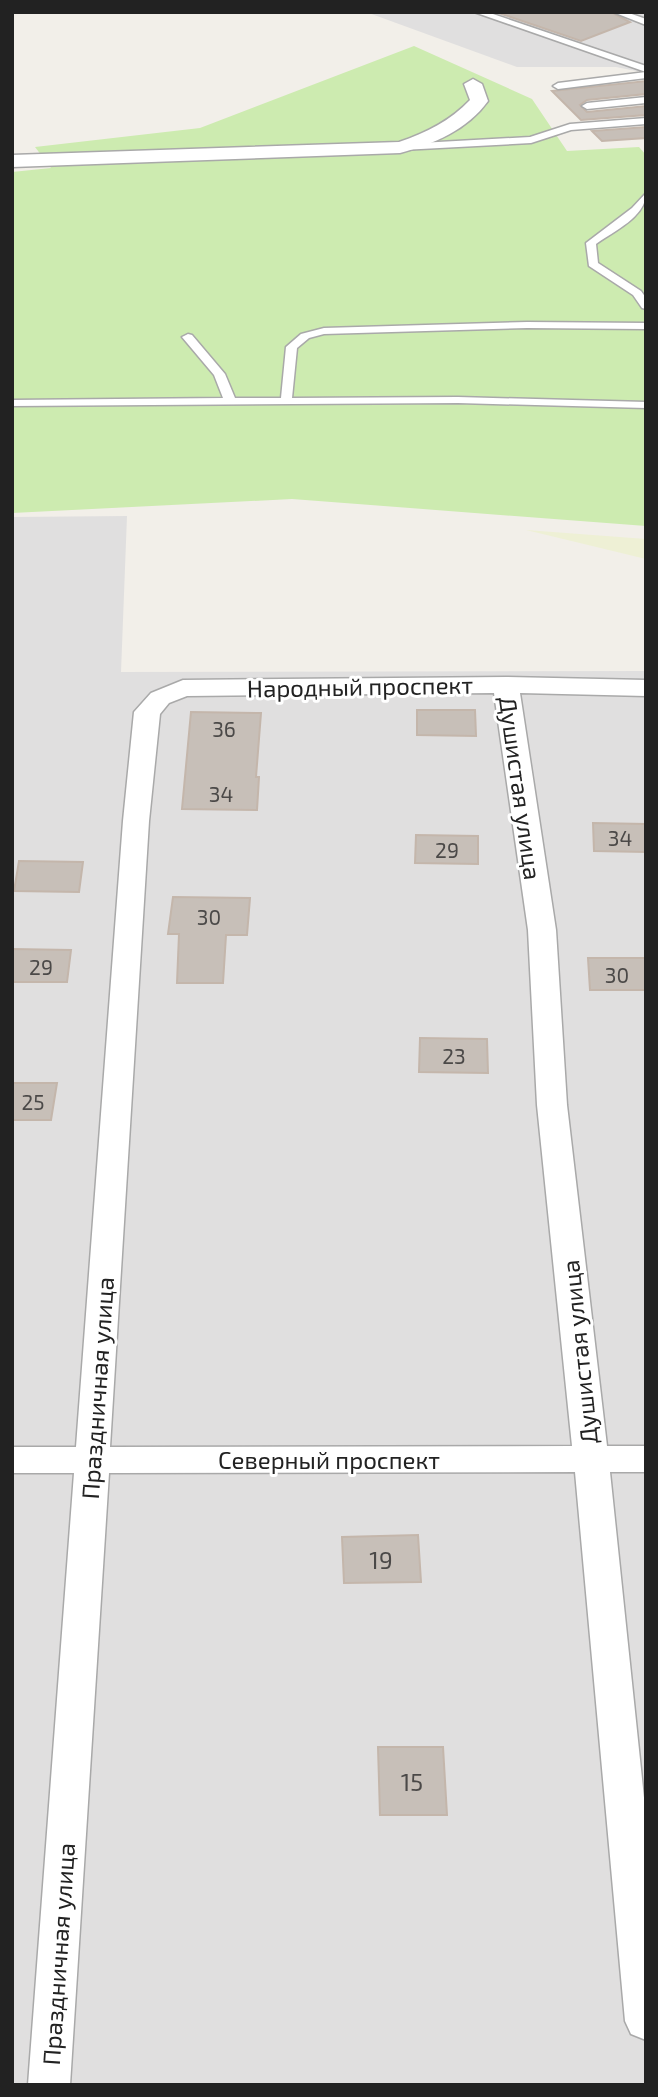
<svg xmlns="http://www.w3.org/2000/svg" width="658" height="2097" font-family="'Exo 2',sans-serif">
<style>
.residential{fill:#e0dfdf}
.farmland{fill:#eef0d5}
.grass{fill:#cdebb0}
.building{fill:#c7bfb8;stroke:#c4b6ab;stroke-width:2}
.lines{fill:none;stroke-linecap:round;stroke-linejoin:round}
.service-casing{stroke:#a9a9a9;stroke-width:3}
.minor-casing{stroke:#a9a9a9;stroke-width:3}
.service{fill:#fff;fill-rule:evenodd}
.minor{fill:#fff;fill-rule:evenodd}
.labels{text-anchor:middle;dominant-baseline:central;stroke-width:6;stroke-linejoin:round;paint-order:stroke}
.number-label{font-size:21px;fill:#4b4948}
.street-label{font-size:24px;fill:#222;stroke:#fff}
.near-number-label{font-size:24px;fill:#4b4948}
</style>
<rect width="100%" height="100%" fill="#f2efe9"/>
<path class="residential" d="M366,12H646V73L616,67H517Z
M127,516L121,672L646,671V2085H12V517Z"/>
<path class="farmland" d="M526,530L646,539V559Z"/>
<path class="grass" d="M414,46L532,99L567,151L639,147L646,155V526L292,499L12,513V172L51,168L35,147L200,128Z"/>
<path class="building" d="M496,12H611L630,22L581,41Z
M646,81V94L587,100L580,105L587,112L646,106V115L581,120L552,91Z
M646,127V138L602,141L592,131Z
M417,710H475L476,736L417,735Z
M191,712L261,713L256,777H259L257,810L182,809Z
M593,823L646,824V852L594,851Z
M416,835L478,836V864L415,863Z
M19,861L83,862L79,892L14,891Z
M173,897L250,898L247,935H226L223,983H177L179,934H168Z
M12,949L71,950L67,982H12Z
M588,958H646V990H590Z
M420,1038L487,1039L488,1073L419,1072Z
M12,1083H57L51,1120H12Z
M418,1535L421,1582L344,1583L342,1537Z
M378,1747H443L447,1815H380Z"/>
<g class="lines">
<defs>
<path id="service" d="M474,12H487L646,66V72Z
M613,12H626L646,19V25Z
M646,72V78L558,89L553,86L558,83Z
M646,97V103L587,109L582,106L587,103Z
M646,118V124L571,130L531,143L402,150L397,147L402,144L530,137L570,124Z
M646,193C646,217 614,231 596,244L598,263L641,291L646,298V309L642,308L633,295L589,266L586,243L632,208Z
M527,322L646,323V329L527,328L324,334L309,338L297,348L292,398L458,397L646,402V408L458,403L12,406V400L223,398L214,375L182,337L188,334L192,335L225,374L235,398H281L286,347L301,334L324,328Z"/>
<path id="minor" d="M473,79L482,84L488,101C467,130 434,144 400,153L12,167V155L399,142C426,133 450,121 470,100L464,84Z
M506,677L646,680V696L520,693L556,930L567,1105L607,1446H646V1472H610L646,1817V2040L631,2034L625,2021L575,1472L109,1473L70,2085H28L74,1473H12V1447H76L123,821L134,712L151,693L183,680ZM494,693L528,930L537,1105L572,1446L110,1447L149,821L160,714L169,703L187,696Z"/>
</defs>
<use href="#service" class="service-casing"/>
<use href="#minor" class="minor-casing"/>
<use href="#service" class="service"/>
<use href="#minor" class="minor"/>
</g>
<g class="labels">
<g class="number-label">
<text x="224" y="728">36</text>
<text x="221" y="793">34</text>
<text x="620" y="837">34</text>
<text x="447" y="849">29</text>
<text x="209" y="916">30</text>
<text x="41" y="966">29</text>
<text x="617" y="974">30</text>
<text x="454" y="1055">23</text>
<text x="33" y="1101">25</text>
</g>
<g class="street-label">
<text transform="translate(360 686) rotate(-1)">Народный проспект</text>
<text transform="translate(521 788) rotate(82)">Душистая улица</text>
<text transform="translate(579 1352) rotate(-96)">Душистая улица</text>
<text transform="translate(97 1388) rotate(-86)">Праздничная улица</text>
<text x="329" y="1459">Северный проспект</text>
<text transform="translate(58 1954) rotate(-86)">Праздничная улица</text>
</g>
<g class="near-number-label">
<text x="381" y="1559">19</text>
<text x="412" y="1781">15</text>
</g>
</g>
<rect width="658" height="2097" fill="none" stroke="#222222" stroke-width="28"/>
</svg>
